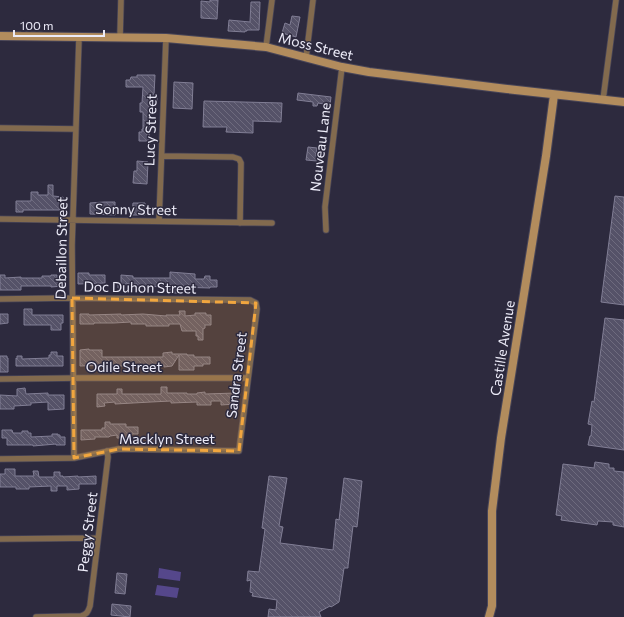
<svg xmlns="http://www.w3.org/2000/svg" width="624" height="617" font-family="Commissioner,sans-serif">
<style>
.park{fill:#55478b}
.building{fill:url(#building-back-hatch);stroke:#817e95}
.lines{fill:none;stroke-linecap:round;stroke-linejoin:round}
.street-casing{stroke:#484558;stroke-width:7}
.secondary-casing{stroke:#484558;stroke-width:10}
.street{stroke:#826a4e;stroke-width:5.5}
.secondary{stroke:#b28c5d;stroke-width:8}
.marked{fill:#f1a63f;fill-opacity:0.2;stroke:#f1a63f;stroke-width:3;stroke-dasharray:8 5;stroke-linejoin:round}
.labels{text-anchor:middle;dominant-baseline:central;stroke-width:3;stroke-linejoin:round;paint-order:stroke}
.street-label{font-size:14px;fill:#ecebf8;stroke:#2d2a3e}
</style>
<defs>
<pattern id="building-back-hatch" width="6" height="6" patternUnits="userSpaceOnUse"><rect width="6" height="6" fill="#555268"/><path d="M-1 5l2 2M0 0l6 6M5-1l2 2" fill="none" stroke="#6e6b7e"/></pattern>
</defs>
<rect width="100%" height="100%" fill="#2d2a3e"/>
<path class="park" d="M159,568L181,572L180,581L158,578Z
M157,585L179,588L177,598L155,595Z"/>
<path class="building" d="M210,0H218L217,19L201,18V1L210,2Z
M251,2H260L259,30H247V31H245V32L228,31L229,20L250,22Z
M292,16L300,17L296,37L282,33L285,23L290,25Z
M137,75H155L154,95H157V101H153V112H150L149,141H139V132H142V129H143V112H140V103H142L143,87H126V80H130L131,77H137Z
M174,82L193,83L192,109L173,108Z
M298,93L331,97L330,105L318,103L317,106H313V102L297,100Z
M204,101L282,103L281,122L253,121V133L226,132L227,127H203Z
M308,147L317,148L316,154V156H318L317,161L306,160Z
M137,161L148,162L147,184L133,183L134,171H137Z
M48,185H53V196L63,197V210H23V212H16V201H31V192H38V195H48Z
M615,196L624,197V305L601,302Z
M104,202H115V215L90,214V203Z
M133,203H145V215H132Z
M170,272L195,274V279H204L205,276H210V280H217V287H210V288L178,287L177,293H170V287L137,286V284H125L124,288H118V283H121V275L133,276V278H170Z
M78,273H89V275H105V283L78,284Z
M0,275H5V278L21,277V278H42V276H51V275H57V278H63V286L51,287V286H21V290H0Z
M24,309H32V315H63V323H61V330H51V325H24Z
M179,311H185V316L195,315V313H206V315H211V325H205V328L203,329V340H198V336H196V331H182L180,324H169V326H146V324H131V322L114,323H94V324H80V314H89V315L121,314V315L143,314L166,316V315H180Z
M0,314H8V323L0,324Z
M605,318L624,320V450L588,445L590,436H591L592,425L588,424L592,401L594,402Z
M89,349V350H102V357H163V353L172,352V354H187V355H194V357H210V364H203V366H194V370H179V355L172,366L164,367V365L146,366V365H127L122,366H114V365L80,366V350Z
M51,352H57V356H63V366H16V358L17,359V356H22V359L49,358V355H51Z
M0,356H7V358H8V372H0Z
M161,387H167V393H187V394H197V393L205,392V394L236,393V404L221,405V401H211V405H197V402L171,403V401L151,402L115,404V402L104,403L105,406L97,407V394H117V389H122V394H161Z
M25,388L26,394L48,393V395H64V409L48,410V402L31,403V405L14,406V409H0V395L17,396V389Z
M105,422H110V424H126V427H138V434H130L129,438H117V435L110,436L109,437H95V439L81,440V430H102V428H105Z
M2,430H12L13,433H22V431H28V433H31V437L52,436V434H58V435H60V437H65V445H56V444L33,446V445H7V438H2Z
M595,462L609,464V468H614V471L624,472V527L613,525V522L598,521L597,525L561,520L562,516L556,515L563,464L594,468Z
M5,469H15V476H34L33,471H38L39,477H54V472H60V476H63V477L78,476V477L96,476V484H79V489L67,490V486H57V491H51V486L29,487V489H16V487H0V474H5Z
M269,476L287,478L279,526L283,527L280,543L333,550L336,519L339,520L344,478L362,481L357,527L353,526L348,566V568H344L339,602L331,607L330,606L319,612L321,617H268L269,609L276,610L277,600L252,596L253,593L250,592L251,580L247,581L248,571L259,572L265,529L262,528Z
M117,573L127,574L125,594L115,593Z
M112,604L131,606L130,617L111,615Z"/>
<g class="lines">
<defs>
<path id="street" d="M120,38L121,0
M266,47L272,0
M306,58L313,0
M603,100L616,0
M0,128L76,129
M162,156L233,157L239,159L241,163L240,223
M0,219L272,223
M159,221L166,38
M326,230L325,207L342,67
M0,299L72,298L250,300L256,303L257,309L239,451L119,449L74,458L0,459
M0,379L83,378H248
M74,458L72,245L79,38
M0,539L98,538
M36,617L81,616C87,614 88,612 90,606L108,457L107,451"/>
<path id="secondary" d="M0,36L166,38L266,47L342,67L369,72L507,89L624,102
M489,617L492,606V511L501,438L546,156L554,95"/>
</defs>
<use href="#street" class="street-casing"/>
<use href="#secondary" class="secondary-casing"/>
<use href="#street" class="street"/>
<use href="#secondary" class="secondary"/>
</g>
<path class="marked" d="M72,298L256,303L239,451L119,449L74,458Z"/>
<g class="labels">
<g class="street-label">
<text transform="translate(316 46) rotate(14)">Moss Street</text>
<text transform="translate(150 130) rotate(-88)">Lucy Street</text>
<text transform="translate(320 147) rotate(-83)">Nouveau Lane</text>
<text transform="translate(136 209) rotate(1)">Sonny Street</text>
<text transform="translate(61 248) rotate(-89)">Debaillon Street</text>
<text transform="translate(140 287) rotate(1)">Doc Duhon Street</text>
<text transform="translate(502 348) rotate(-81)">Castille Avenue</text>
<text x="124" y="366">Odile Street</text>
<text transform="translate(236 375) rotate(-83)">Sandra Street</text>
<text x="167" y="438">Macklyn Street</text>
<text transform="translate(87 532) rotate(-83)">Peggy Street</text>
</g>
</g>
<path d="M14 30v6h90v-6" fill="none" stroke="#ecebf8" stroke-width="2"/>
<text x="20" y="30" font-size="12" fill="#ecebf8" stroke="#2d2a3e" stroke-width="3" paint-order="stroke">100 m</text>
</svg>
